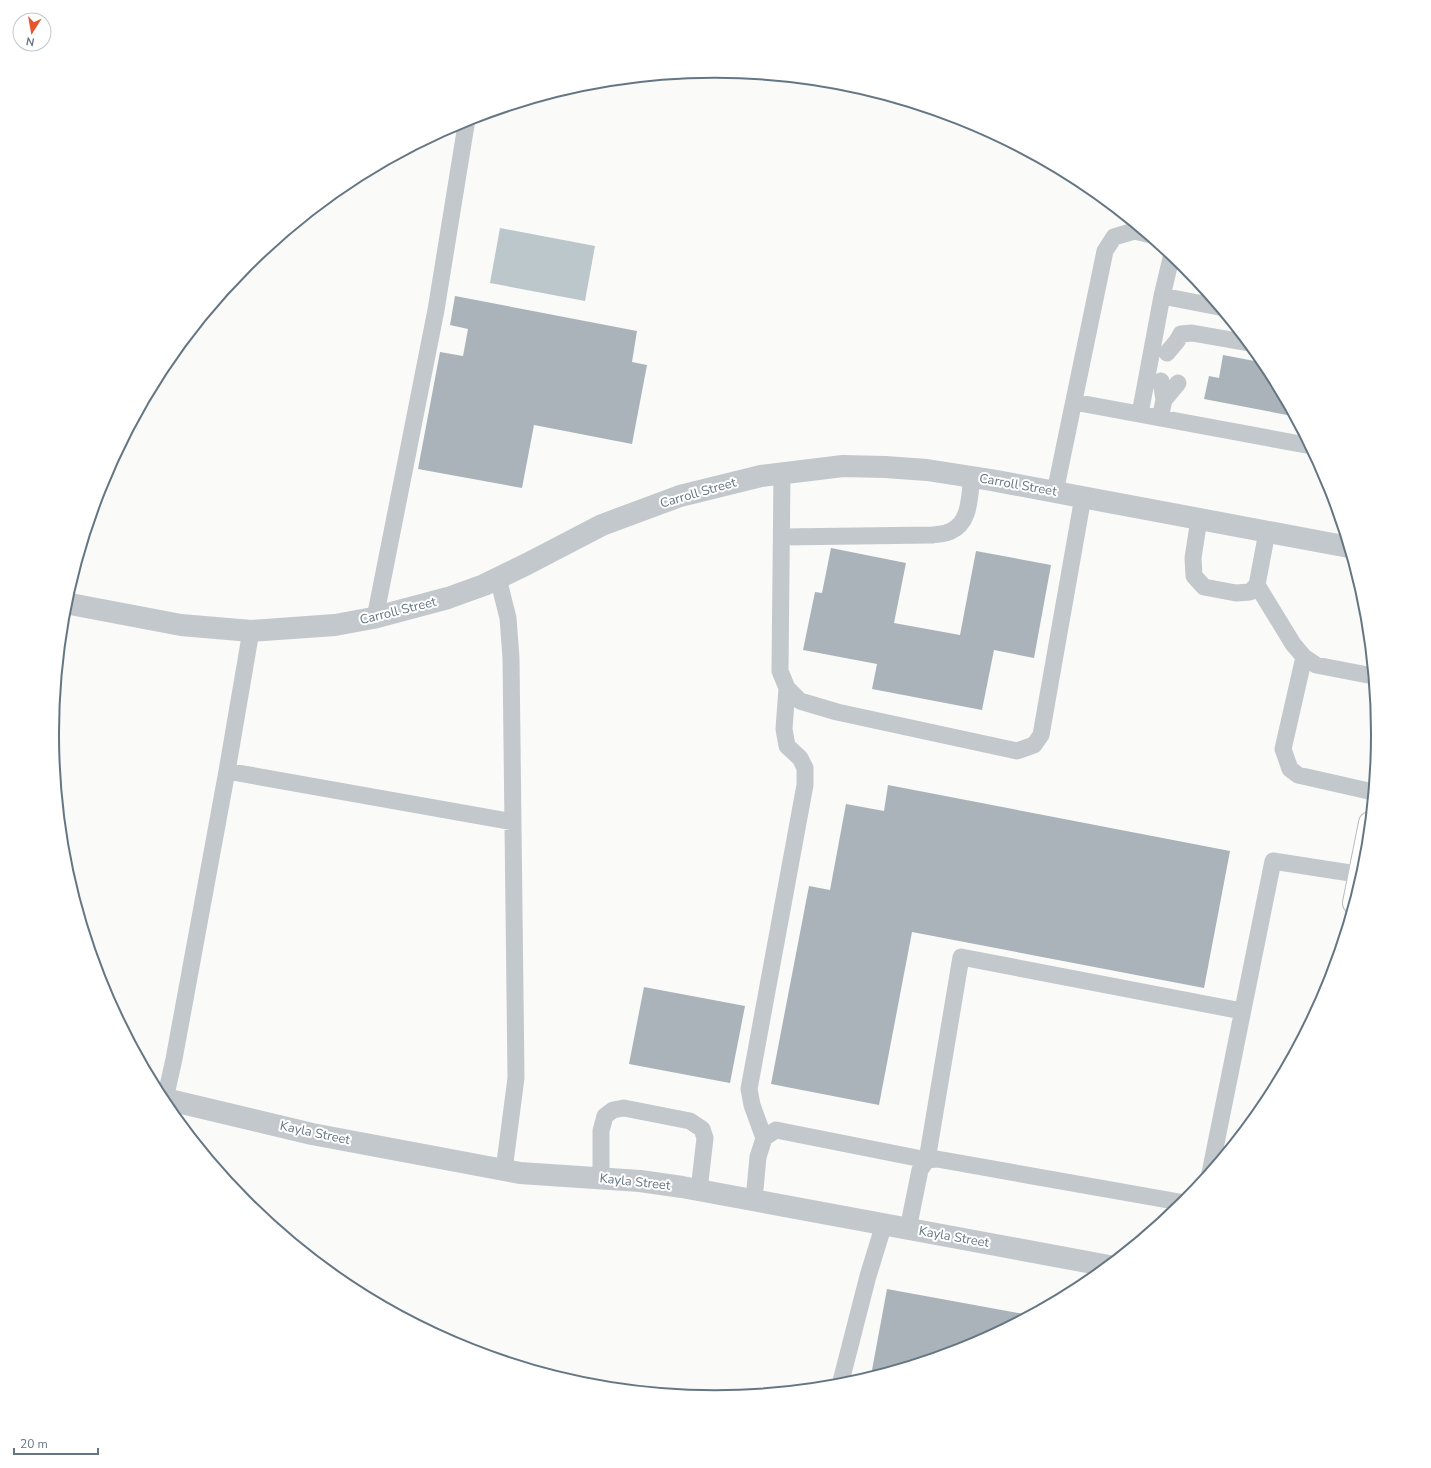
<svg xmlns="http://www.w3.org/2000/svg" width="1431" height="1468" font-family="'Nunito Sans',sans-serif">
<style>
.water{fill:#bbc7cb}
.building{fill:#aab3b9}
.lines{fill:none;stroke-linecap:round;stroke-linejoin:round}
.primary-casing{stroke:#b5babe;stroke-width:24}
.lane{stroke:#c3c8cc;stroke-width:17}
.street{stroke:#c3c8cc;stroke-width:22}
.primary{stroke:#fff;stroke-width:22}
.labels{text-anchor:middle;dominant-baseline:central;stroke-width:4;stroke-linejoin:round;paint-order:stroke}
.street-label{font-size:13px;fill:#657683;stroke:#fff}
.rim{fill:none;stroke:#657683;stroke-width:2}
</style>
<rect width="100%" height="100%" fill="#fafaf8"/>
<path class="water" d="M500,228L595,246L585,301L490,283Z"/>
<path class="building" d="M455,296L637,331L632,362L647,365L632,444L534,425L522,488L418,469L440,352L463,356L468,329L450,325Z
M1223,355L1265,363L1289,406L1287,415L1204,399L1209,376L1219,378Z
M831,548L906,563L894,623L960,635L976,551L1051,565L1034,658L994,650L982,710L872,689L877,664L803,650L815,592L822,593Z
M888,785L1230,851L1204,988L912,932L879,1105L771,1084L809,886L830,890L846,804L884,811Z
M644,987L745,1006L730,1083L629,1064Z
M887,1289L1029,1315L969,1347L885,1373L872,1370Z"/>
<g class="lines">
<defs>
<path id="primary" d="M1354,903L1370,823"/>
</defs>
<use href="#primary" class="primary-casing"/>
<path class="lane" d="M1172,254L1162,296L1219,307
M1167,353L1177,341L1181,334L1192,333L1249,343
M1164,400L1178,383
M1074,402L1306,445L1307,440
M1140,414L1162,296
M1160,418L1164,400L1161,381
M782,473L780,671L787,688L800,701L837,712L1017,751L1034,745L1041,735L1083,497
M1055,492L1105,251L1114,237L1134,231L1147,234
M1199,519L1193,558L1194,576L1204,587L1236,593L1250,592L1257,585L1267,532
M782,537L932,535C938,534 946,534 951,531C971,522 969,496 972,477
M498,578L508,618L511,658L516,1078L504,1170
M1257,585L1293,644L1304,657L1316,665L1373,676
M375,618L436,310L467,119
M251,631L227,771L513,822
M1304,657L1283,749L1290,769L1298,775L1373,792
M165,1099L174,1059L227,771
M764,1138L752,1105L749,1089L805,785V768L800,758L787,746L784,729L787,688
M1210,1173L1273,861L1363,875
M601,1178V1131L605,1116L613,1110L624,1108L690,1121L702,1129L705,1138L699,1190
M754,1200L758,1157L764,1138L776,1130L927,1160L961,957L1242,1011
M908,1229L920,1170L927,1160L937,1159L1185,1203
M840,1385L868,1276L884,1224"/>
<path class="street" d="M65,603L181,625L251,631L335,625L373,618L448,598L484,585L527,564L602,525L680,496L761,476L843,466L885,467L927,470L991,480L1349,547
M161,1098L312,1134L520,1173L640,1181L682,1187L1109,1266"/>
<use href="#primary" class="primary"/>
</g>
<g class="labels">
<g class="street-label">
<text transform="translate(1018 485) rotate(10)">Carroll Street</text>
<text transform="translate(698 493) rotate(-16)">Carroll Street</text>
<text transform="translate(398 611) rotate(-14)">Carroll Street</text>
<text transform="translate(315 1133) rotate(12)">Kayla Street</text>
<text transform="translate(635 1182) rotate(6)">Kayla Street</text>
<text transform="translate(954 1237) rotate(10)">Kayla Street</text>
</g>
</g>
<path d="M0 0H1431V1468H0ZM59 734a656 656 0 1 1 1312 0a656 656 0 1 1-1312 0Z" fill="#fff" fill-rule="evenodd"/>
<path class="rim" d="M59 734a656 656 0 1 1 1312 0a656 656 0 1 1-1312 0Z"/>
<g transform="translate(32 32) rotate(191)"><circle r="19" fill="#ffffff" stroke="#c1c8cd"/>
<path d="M0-3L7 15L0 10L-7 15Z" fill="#e4572e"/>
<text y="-6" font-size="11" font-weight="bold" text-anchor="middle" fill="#657683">N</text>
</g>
<path d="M14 1448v6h84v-6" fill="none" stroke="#657683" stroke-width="2"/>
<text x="20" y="1448" font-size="12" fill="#657683" stroke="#ffffff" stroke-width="3" paint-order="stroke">20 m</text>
</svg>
